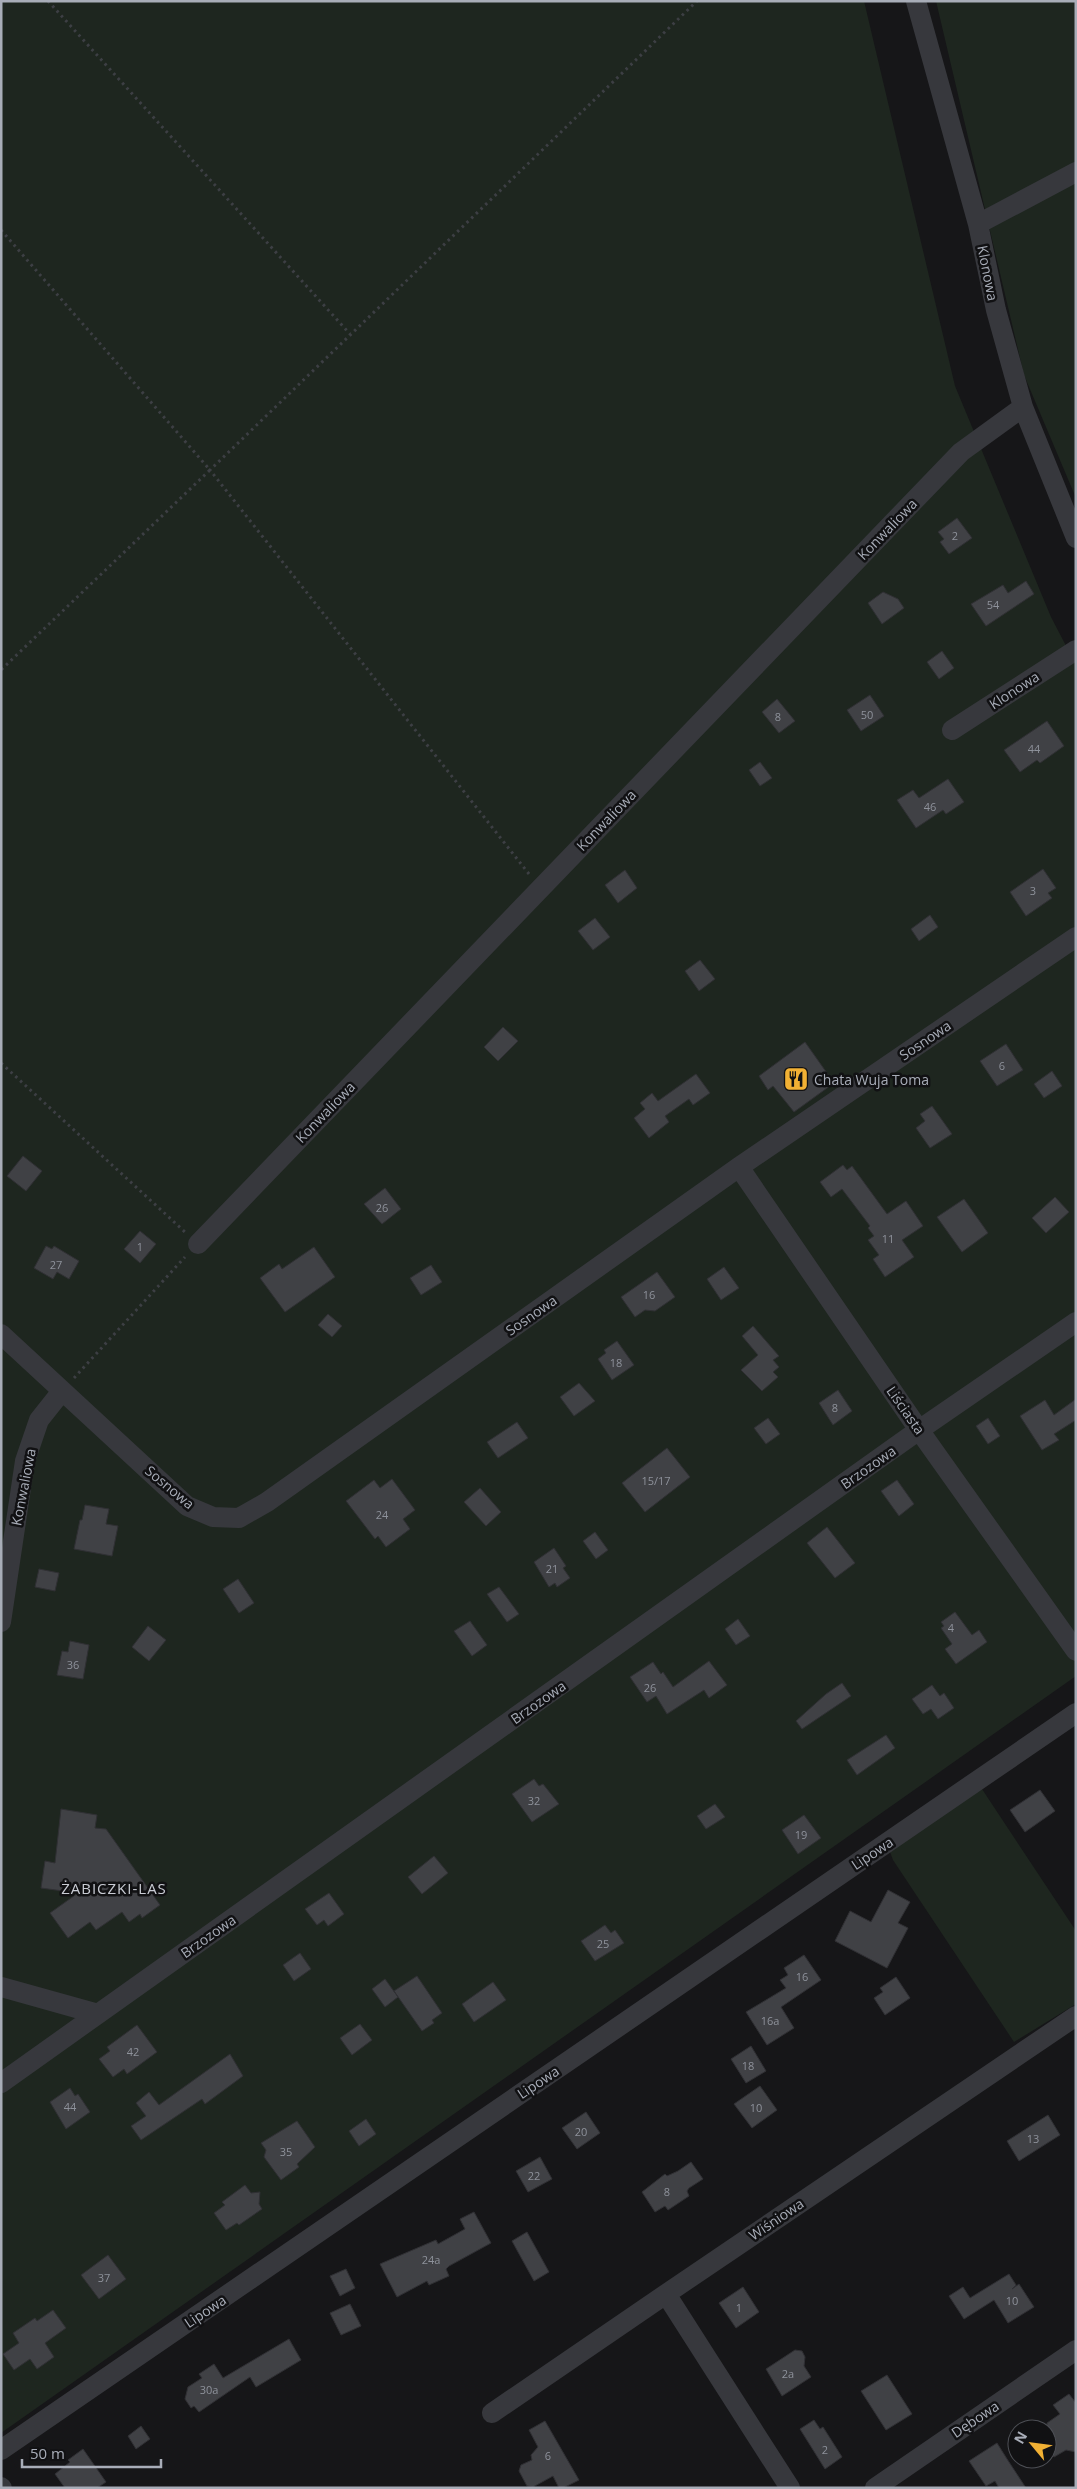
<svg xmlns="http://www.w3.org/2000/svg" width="1077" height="2489" font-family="'Open Sans',sans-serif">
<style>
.green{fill:#1e261f}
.building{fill:#404145;stroke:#303034}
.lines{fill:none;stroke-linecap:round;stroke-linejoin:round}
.path{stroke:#3d3f44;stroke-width:3;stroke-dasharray:2.5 4;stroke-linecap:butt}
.minor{stroke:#37383d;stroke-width:20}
.labels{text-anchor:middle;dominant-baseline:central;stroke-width:5;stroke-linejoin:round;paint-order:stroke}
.number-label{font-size:11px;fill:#8e929b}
.street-label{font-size:14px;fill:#a8adb8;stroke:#111113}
.poi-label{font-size:14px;fill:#a8adb8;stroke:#111113;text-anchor:start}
.neighbourhood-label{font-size:15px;letter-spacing:1px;fill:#c9ccd4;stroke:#111113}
</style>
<rect width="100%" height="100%" fill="#161618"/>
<path class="green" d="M1,1H864L955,386L1051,617L1076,665V1676L1,2433Z
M936,1H1076V498L1024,375Z
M980,1786L1076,1931V2004L1014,2042L893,1860L889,1849Z"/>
<path class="building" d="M957,518L972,538L949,554L940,542L944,539L938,532Z
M1026,581L1034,594L986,626L971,604L1003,585L1008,593Z
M883,592L898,599L904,608L882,624L868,603Z
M942,651L954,668L939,679L927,662Z
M870,695L884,716L861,731L847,710Z
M777,699L795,721L779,733L762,712Z
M1047,721L1064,746L1040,763L1037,760L1020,772L1004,750Z
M760,762L772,778L760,786L749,770Z
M948,779L964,802L946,814L943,810L916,828L897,800L913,790L919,798Z
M1043,869L1056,888L1048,893L1052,898L1026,916L1010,892Z
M625,870L637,888L618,903L605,885Z
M930,915L938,927L919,941L911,929Z
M595,918L610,937L593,950L578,931Z
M700,960L715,979L699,991L685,971Z
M503,1027L518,1041L498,1061L484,1047Z
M805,1042L834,1083L794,1112L773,1086L768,1090L759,1076Z
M1006,1044L1023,1070L997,1086L980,1061Z
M1052,1071L1062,1086L1044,1098L1034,1084Z
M696,1074L710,1093L693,1105L689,1099L665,1116L669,1122L649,1138L634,1118L645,1109L640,1103L652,1093L658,1101Z
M932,1106L952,1134L930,1148L916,1128L925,1121L920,1114Z
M23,1156L42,1171L26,1191L7,1176Z
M843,1165L847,1170L852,1166L887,1214L906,1201L923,1226L902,1240L914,1257L885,1277L873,1259L879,1255L868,1240L874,1236L868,1228L870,1226L842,1189L831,1197L820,1182Z
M385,1188L401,1209L382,1224L364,1204Z
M1055,1197L1069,1212L1046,1233L1032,1218Z
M964,1199L988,1233L962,1252L937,1217Z
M140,1231L156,1244L140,1263L124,1249Z
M46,1246L52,1249L54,1246L79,1261L69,1279L57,1272L53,1279L34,1268Z
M314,1247L335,1277L285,1312L260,1278L279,1264L282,1269Z
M431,1265L442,1282L421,1295L410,1278Z
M724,1267L739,1288L721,1300L707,1279Z
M657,1272L675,1297L655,1311L645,1310L635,1317L621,1297Z
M328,1314L342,1326L332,1337L318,1325Z
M753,1326L779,1356L773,1360L779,1367L773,1372L778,1377L762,1391L741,1370L758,1355L742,1336Z
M617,1341L634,1365L612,1380L598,1359L606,1353L604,1350Z
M579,1383L595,1401L574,1416L560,1397Z
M838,1390L852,1411L833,1425L819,1403Z
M1076,1399V1420L1054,1434L1059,1440L1042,1450L1020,1416L1045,1400L1054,1415Z
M768,1418L780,1434L766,1444L754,1428Z
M988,1418L1000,1436L988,1444L976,1426Z
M517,1422L528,1438L498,1458L487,1442Z
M667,1448L690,1477L645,1512L622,1483Z
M392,1479L415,1510L403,1519L410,1529L386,1547L378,1536L375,1539L346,1501L374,1480L380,1488Z
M897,1480L914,1504L899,1516L881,1491Z
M480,1488L501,1512L486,1526L464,1502Z
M85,1505L109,1509L106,1524L118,1526L112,1556L74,1549L80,1520H82Z
M827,1527L855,1563L835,1578L807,1543Z
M595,1532L608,1550L596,1559L583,1541Z
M554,1548L566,1566L563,1568L570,1578L557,1587L555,1583L549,1587L534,1562Z
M39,1569L59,1573L55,1591L35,1587Z
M238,1579L254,1603L239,1613L223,1589Z
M499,1587L519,1614L507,1622L487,1594Z
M955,1612L972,1635L979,1630L987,1642L956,1664L945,1649L952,1644L941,1628L944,1626L941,1622Z
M738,1619L750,1636L736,1645L725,1629Z
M470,1621L487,1645L472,1656L454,1631Z
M148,1626L166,1640L149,1661L132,1647Z
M70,1641L89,1645L83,1679L57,1675L62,1651L68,1652Z
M709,1661L727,1685L709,1698L704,1690L667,1714L656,1696L647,1702L630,1677L653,1662L661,1674L663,1672L673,1687Z
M842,1683L851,1696L802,1729L796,1721L826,1694Z
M932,1685L940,1696L944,1693L954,1708L938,1719L931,1709L923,1714L912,1699Z
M886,1735L895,1748L857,1775L847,1760Z
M534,1779L539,1786L543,1784L559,1804L532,1822L512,1794Z
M1040,1790L1055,1811L1025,1832L1010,1810Z
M715,1804L725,1817L706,1829L697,1816Z
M61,1809L97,1815L95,1828L106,1829L160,1905L142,1918L140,1914L129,1922L122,1912L96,1930L90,1922L68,1938L50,1913L78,1893L41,1888L45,1861L55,1863Z
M804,1815L821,1838L798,1854L782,1830Z
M434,1856L448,1873L422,1894L408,1877Z
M888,1890L910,1902L898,1923L908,1928L887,1968L835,1941L850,1911L871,1922Z
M329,1893L344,1914L328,1926L324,1920L317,1925L305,1909Z
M605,1925L611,1933L615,1930L624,1943L595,1961L581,1941Z
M300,1953L311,1969L294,1981L283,1965Z
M804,1955L821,1980L781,2007L794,2028L767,2045L746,2012L786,1988L780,1980L788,1975L784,1968Z
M417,1976L442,2013L432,2020L434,2023L422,2031L394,1991Z
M896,1977L910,1998L885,2015L874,1998L883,1992L880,1988Z
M385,1979L398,1997L385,2007L372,1989Z
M493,1982L506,2000L474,2022L462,2004Z
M360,2024L372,2040L352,2055L340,2038Z
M137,2025L157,2052L127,2074L124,2069L113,2077L99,2059L110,2051L107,2047Z
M751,2046L766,2071L746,2083L731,2059Z
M230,2054L243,2076L205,2104L202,2099L141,2140L131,2126L146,2116L136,2103L149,2092L159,2105Z
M760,2086L777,2110L752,2128L734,2104Z
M70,2088L75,2096L78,2094L90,2112L66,2129L50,2102Z
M586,2112L600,2133L577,2149L562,2128Z
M1048,2115L1060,2135L1019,2161L1007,2141Z
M366,2119L376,2134L359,2146L349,2131Z
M297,2121L315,2147L297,2164L299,2167L281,2180L264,2157L266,2150L261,2143Z
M540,2157L552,2179L528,2192L516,2171Z
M691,2162L703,2179L689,2188L687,2191L689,2196L668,2210L665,2206L655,2212L642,2192L665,2174L667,2176L678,2171Z
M245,2185L251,2193L260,2192L259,2204L262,2209L239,2225L237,2223L226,2230L214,2213L225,2205L222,2202Z
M474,2212L491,2243L449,2266L446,2269L449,2276L429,2285L427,2281L397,2297L380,2264L436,2240L438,2244L465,2229L460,2219Z
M527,2232L549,2272L534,2281L512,2241Z
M108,2255L126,2279L99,2299L81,2275Z
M346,2269L355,2288L340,2296L330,2276Z
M1009,2274L1016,2285L1012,2289L1019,2284L1034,2307L1008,2323L994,2300L964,2319L949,2296L963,2287L970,2298Z
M743,2287L759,2312L736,2328L719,2303Z
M350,2304L361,2326L341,2335L330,2313Z
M53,2310L66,2328L45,2343L54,2357L37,2369L30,2359L14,2370L3,2354L19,2343L13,2333L35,2318L37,2321Z
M289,2339L301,2360L256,2387L250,2377L199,2412L194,2406L191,2408L185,2399L188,2387L202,2378L199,2374L214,2364L223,2378Z
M795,2350L802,2351L805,2357L804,2366L811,2377L782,2396L766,2369Z
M887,2375L912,2414L886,2430L861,2391Z
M1069,2394L1076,2403V2452L1066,2450L1054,2457L1047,2447V2423L1060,2414L1053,2405Z
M814,2420L820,2429L823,2427L842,2457L825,2469L800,2429Z
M545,2421L579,2480L563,2488H559L553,2476L533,2487L527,2486L519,2471L521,2465L532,2460L531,2455L538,2447L529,2430Z
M141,2426L150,2439L136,2449L128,2436Z
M997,2443L1007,2459L1026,2488H999L995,2481L986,2486L969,2461Z
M83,2449L106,2482L97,2488H65L55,2474L70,2462L68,2460Z"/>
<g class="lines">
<path class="path" d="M48,1L350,334
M1,230L210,470L1,670
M529,874L210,470L697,1
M1,1063L185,1232
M74,1378L185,1257"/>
<path class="minor" d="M916,1L978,224L996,310L1023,407L1076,538
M978,224L1076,172
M952,730L1076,650
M739,1167L919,1430L1076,1651
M198,1244L961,452L1023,407
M1,1334L187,1506L213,1517L239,1518L267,1502L739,1167L1076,937
M1,1622L25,1461L39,1420L62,1391
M1,1987L98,2014
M1,2083L919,1430L1076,1322
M492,2413L666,2294
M1,2450L1076,1713
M1,2487L2,2488
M790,2488L666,2294L1076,2016
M875,2488L1076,2350"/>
</g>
<defs>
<symbol id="restaurant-square" viewBox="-11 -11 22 22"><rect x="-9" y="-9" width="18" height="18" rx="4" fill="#f2b134" stroke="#111113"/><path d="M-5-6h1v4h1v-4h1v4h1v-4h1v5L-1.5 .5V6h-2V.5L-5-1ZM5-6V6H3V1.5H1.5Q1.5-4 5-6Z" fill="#111"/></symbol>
</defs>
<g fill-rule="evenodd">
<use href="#restaurant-square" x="782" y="1065" width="28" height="28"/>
</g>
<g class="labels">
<g class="number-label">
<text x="955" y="535">2</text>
<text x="993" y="604">54</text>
<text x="867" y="714">50</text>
<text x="778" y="716">8</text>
<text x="1034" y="748">44</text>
<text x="930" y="806">46</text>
<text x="1033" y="890">3</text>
<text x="1002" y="1065">6</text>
<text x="382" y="1207">26</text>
<text x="888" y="1238">11</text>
<text x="140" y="1246">1</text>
<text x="56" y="1264">27</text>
<text x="649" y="1294">16</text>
<text x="616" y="1362">18</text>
<text x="835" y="1407">8</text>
<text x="656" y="1480">15/17</text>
<text x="382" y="1514">24</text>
<text x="552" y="1568">21</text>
<text x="951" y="1627">4</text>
<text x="73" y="1664">36</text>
<text x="650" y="1687">26</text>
<text x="534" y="1800">32</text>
<text x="801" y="1834">19</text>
<text x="603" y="1943">25</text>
<text x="802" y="1976">16</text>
<text x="770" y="2020">16a</text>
<text x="133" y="2051">42</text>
<text x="748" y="2065">18</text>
<text x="70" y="2106">44</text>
<text x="756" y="2107">10</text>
<text x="581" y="2131">20</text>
<text x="1033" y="2138">13</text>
<text x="286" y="2151">35</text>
<text x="534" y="2175">22</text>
<text x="667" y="2191">8</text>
<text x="431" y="2259">24a</text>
<text x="104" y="2277">37</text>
<text x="1012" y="2300">10</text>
<text x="739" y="2307">1</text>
<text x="788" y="2373">2a</text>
<text x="209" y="2389">30a</text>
<text x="825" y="2449">2</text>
<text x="548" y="2455">6</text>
</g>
<g class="street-label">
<text transform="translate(988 273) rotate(79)">Klonowa</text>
<text transform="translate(887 529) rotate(-46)">Konwaliowa</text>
<text transform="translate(1014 690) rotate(-33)">Klonowa</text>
<text transform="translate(606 820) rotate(-46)">Konwaliowa</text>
<text transform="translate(925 1040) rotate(-34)">Sosnowa</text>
<text transform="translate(325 1112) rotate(-46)">Konwaliowa</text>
<text transform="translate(531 1315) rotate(-35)">Sosnowa</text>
<text transform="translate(906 1410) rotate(55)">Liściasta</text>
<text transform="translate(868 1467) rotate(-35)">Brzozowa</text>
<text transform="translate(23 1487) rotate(-79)">Konwaliowa</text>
<text transform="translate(170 1487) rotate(40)">Sosnowa</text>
<text transform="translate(538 1702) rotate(-35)">Brzozowa</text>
<text transform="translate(872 1853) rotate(-34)">Lipowa</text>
<text transform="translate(208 1936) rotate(-35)">Brzozowa</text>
<text transform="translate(538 2082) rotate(-34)">Lipowa</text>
<text transform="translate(776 2219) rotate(-34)">Wiśniowa</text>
<text transform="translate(205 2311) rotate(-34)">Lipowa</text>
<text transform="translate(975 2419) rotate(-34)">Dębowa</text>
</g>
<g class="poi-label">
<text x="814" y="1079">Chata Wuja Toma</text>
</g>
<g class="neighbourhood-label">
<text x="114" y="1888">ŻABICZKI-LAS</text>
</g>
</g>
<rect width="1077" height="2489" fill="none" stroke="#a8adb8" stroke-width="5"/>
<g transform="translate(1032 2444) rotate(299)"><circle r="24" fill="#111113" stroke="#4d4f55"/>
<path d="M0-4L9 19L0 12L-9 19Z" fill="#f2b134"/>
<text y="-8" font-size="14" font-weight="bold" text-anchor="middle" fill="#a8adb8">N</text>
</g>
<path d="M22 2459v8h139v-8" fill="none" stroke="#a8adb8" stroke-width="2.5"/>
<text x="30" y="2459" font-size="15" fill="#a8adb8" stroke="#111113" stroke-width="4" paint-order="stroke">50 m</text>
</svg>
